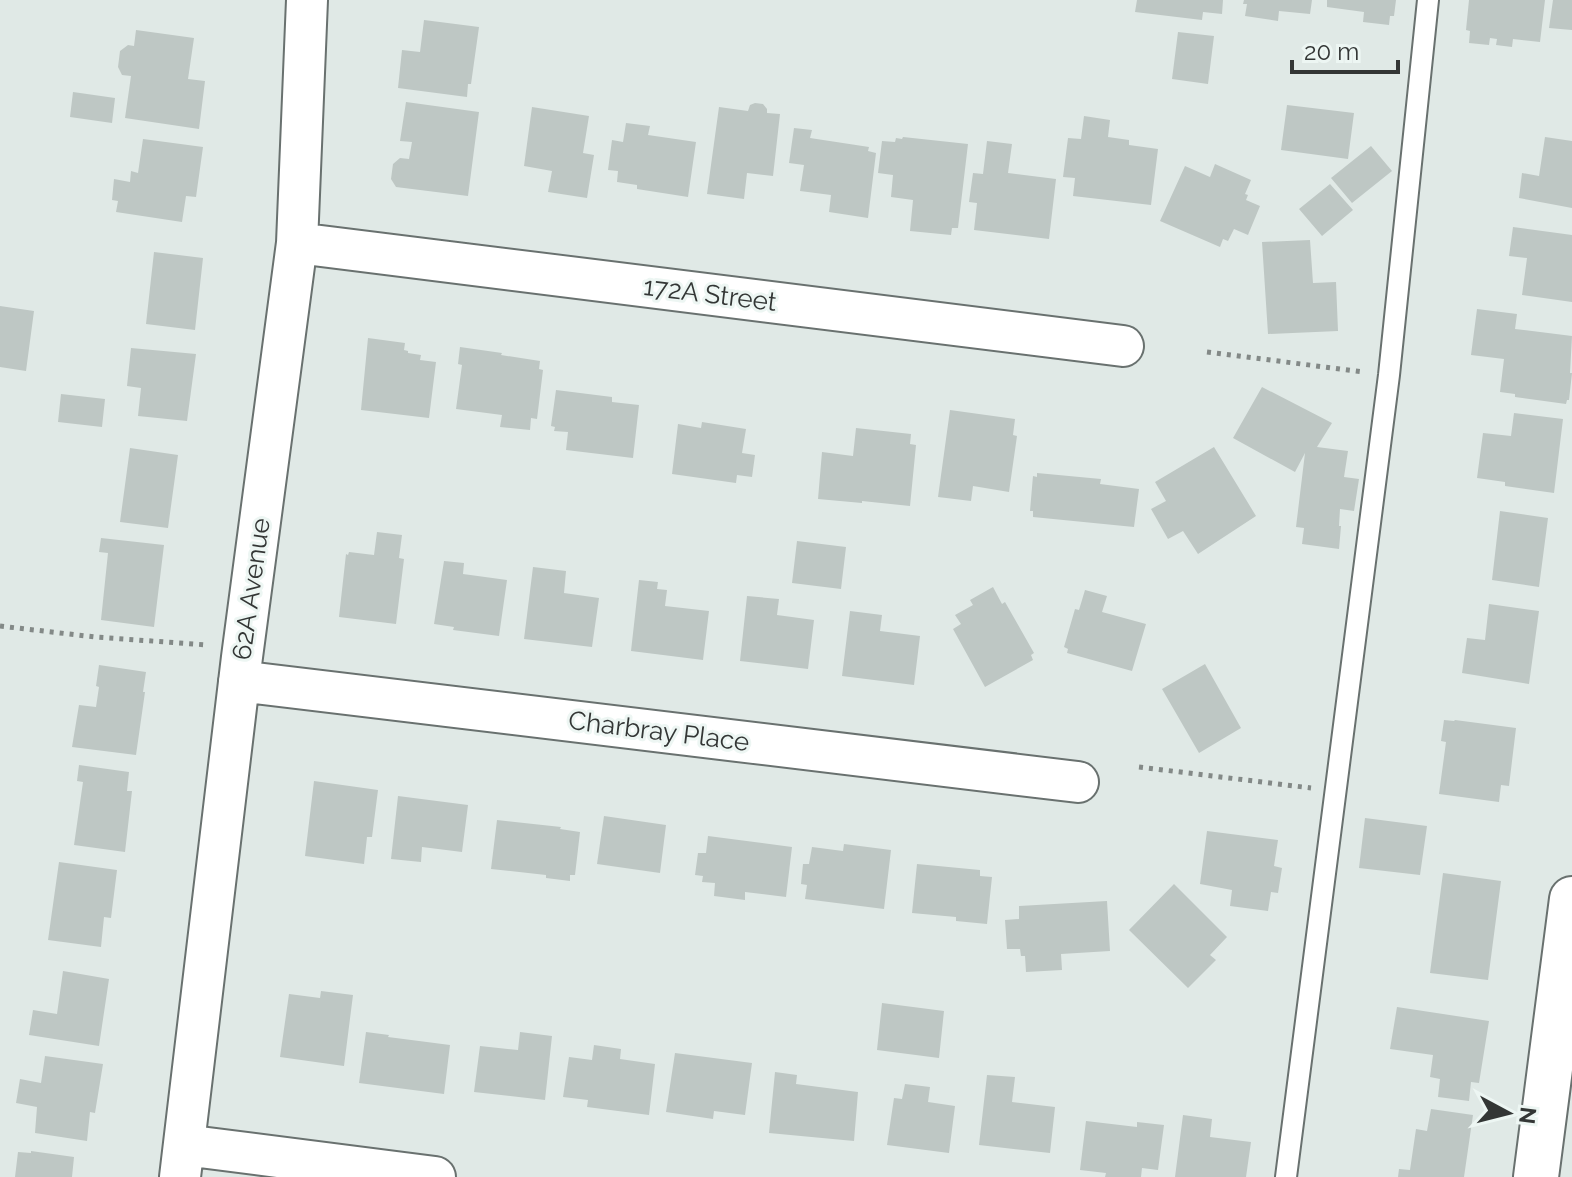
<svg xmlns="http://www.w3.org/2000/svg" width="1572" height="1177" font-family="Raleway,sans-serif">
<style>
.building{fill:#bec7c4}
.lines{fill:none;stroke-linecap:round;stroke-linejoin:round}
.lane-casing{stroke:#69716f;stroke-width:24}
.street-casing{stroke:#69716f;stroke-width:44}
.secondary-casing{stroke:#69716f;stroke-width:48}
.path{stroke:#838987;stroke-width:5;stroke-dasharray:4 6;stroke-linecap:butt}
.lane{stroke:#fff;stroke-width:20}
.street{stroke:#fff;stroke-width:40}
.secondary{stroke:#fff;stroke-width:44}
.labels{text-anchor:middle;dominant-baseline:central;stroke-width:6;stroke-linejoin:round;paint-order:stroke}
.street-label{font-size:26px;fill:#333635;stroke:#edf6f3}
</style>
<rect width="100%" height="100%" fill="#e0e9e6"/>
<path class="building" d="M1137,0H1223L1222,14L1203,12L1202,20L1135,12Z
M1244,0H1312L1310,14L1279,11L1278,21L1245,16L1247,4H1243Z
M1327,0H1396L1394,16H1390L1389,25L1363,22L1364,12L1327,7Z
M1469,0H1545L1540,42L1513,39L1512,47L1496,45L1497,39L1490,38L1489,45L1469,43L1470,31L1466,30Z
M1553,0H1572V30L1549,28Z
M424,20L479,27L471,84H468L467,97L398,88L402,50L420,52Z
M136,30L194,38L188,79L205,81L199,129L125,118L131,76L122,75L118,67L120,51L128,45L134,46Z
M1178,32L1214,36L1208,84L1172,79Z
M73,92L115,98L112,123L70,117Z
M406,102L479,112L468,196L396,187L391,179L393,164L400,158L409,159L412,142L400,141Z
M755,103L763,104L767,109V113L780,114L773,176L747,173L744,199L707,194L719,107L748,111L750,105Z
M1287,105L1354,113L1348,159L1281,150Z
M532,107L589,116L583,153L594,155L587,198L548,192L552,171L524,166Z
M1084,116L1110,120L1108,137L1129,140V145L1158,149L1151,205L1073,196L1075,178L1063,177L1068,138L1081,139Z
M626,123L650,126L648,135L696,142L688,197L637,189V185L617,182L618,171L608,170L612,140L623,142Z
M794,128L812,130L810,138L869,147L868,151L876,153L868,218L829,212L831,195L800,191L804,165L789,163Z
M903,137L968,144L958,228H952L951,235L910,231L913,200L891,197L893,175L878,173L882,141L895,142L896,138L902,139Z
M1545,137L1572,141V208L1519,198L1522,173L1539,176Z
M143,139L203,147L196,197L186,196L182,222L116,212L118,201L112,200L114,179L130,182L131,171L138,173Z
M987,141L1012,144L1008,173L1056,179L1049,239L974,230L977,203L969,202L973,173L983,174Z
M1371,146L1392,171L1352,203L1331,178Z
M1215,164L1251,180L1245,194L1248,195L1246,200L1260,206L1248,235L1234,229L1228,241L1223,239L1220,247L1160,221L1185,166L1210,177Z
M1330,184L1353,210L1322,236L1299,209Z
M1513,227L1572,235V302L1522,295L1527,258L1509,256Z
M1310,240L1313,283L1336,282L1338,331L1268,334L1262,242Z
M154,252L203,258L195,330L146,324Z
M0,306L34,311L26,371L0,367Z
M1477,309L1517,314L1515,329L1572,336L1570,373H1572L1569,400H1567L1566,404L1515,397V394L1500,392L1504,359L1471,355Z
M368,338L405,343L404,350L408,351V353L421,355L420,360L436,362L429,418L361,410Z
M460,347L502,353L501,355L540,361L539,369L543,370L537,419L531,418L530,430L500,427L502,415L456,409L462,365L458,364Z
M131,348L196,354L187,421L138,416L141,388L127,386Z
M1262,387L1332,423L1317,447L1348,451L1344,477L1359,479L1354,511L1340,509L1339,526H1341L1339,549L1302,544L1304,528L1296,527L1305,453L1295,472L1233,438Z
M556,390L612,397V402L639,405L633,458L566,450L568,432L554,431L555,427L551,426Z
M61,394L105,399L102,427L58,422Z
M950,410L1015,419L1013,435L1017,436L1009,492L973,486L971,501L938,497Z
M1514,413L1563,419L1554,493L1505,486V482L1477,478L1483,433L1511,436Z
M702,422L746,429L742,453L755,455L752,477L737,475L736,483L672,474L678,424L701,428Z
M856,428L911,434L910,444L916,445L910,506L862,501V503L818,499L822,452L853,456Z
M1214,447L1256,516L1198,554L1183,531L1168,539L1151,509L1166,501L1155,482Z
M130,448L178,455L168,528L120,522Z
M1037,473L1101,479L1100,484L1139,489L1134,527L1033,517V511H1030L1033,476L1037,477Z
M1500,511L1548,518L1539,587L1492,580Z
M377,532L402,535L399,558L404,559L396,624L339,617L346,554L348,555L349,552L374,555Z
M101,538L164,545L154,627L101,620L108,553L99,552Z
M797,541L846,547L841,589L792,583Z
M444,561L464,563L463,574L507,580L499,636L453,630L454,627L434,624Z
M533,567L566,571L564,593L599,598L592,647L524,639Z
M639,580L658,582L657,589L667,590L665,606L709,611L703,660L631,651Z
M993,587L1002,604L1005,602L1034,653L1031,655L1033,660L985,687L953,629L961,624L955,615L973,605L970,600Z
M1085,590L1107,596L1102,612L1146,624L1132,671L1067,653L1068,649L1064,647L1075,609L1079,610Z
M747,596L779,599L777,615L814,620L808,669L740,661Z
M1489,604L1539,611L1529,684L1462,673L1467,638L1485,640Z
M850,611L882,615L880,631L920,636L914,685L842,676Z
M1205,664L1241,728L1199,753L1162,689Z
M99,665L146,672L143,692H145L136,755L72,747L79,705L96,707L99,687L96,686Z
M1444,720L1454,721L1455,720L1516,728L1509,786L1501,785L1499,802L1439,794L1446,742L1441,741Z
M79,765L129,772L127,791H132L125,852L74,845L83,782L77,781Z
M314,781L378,790L372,837H367L364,864L305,856Z
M398,796L468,805L462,852L422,847L421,862L391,859Z
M604,816L666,825L660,873L597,864Z
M1365,818L1427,826L1420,875L1359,868Z
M497,820L561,827L560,829L580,832L575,875H570V881L546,878V875L491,869Z
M1207,831L1278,840L1274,866L1282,868L1278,893L1271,892L1268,911L1230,906L1232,890L1200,884Z
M708,836L792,847L786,897L745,892V900L714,896L715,883L702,882L703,876L695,875L698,853H706Z
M844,844L891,850L884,909L805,899L807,885L801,884L803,864H809L812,847L843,851Z
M59,862L117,870L111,918L104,917L101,947L48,940Z
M917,864L980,870V876L992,877L987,924L956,921V917L912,913Z
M1443,873L1501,881L1488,980L1430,973Z
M1174,884L1227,937L1210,955L1216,960L1188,988L1129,930Z
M1107,901L1110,951L1061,954L1062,970L1026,972L1025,956H1021L1020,949H1007L1005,920L1019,919V906Z
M63,971L109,979L99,1046L29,1035L33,1010L57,1014Z
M321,991L353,995L344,1066L280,1057L289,994L320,998Z
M882,1003L944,1011L939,1058L877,1050Z
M1397,1007L1489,1021L1479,1083L1471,1082L1469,1101L1438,1097L1440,1079L1430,1077L1433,1055L1390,1049Z
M366,1032L389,1035L388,1037L450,1045L444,1094L359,1083Z
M520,1032L552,1036L545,1100L474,1092L480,1046L518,1050Z
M594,1045L621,1049L620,1059L655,1064L649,1115L587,1107L588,1100L563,1097L569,1057L592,1060Z
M675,1053L752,1063L745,1115L714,1111L713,1119L666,1112Z
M45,1056L103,1064L95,1113L90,1112L87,1141L35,1133L37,1107L16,1103L20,1079L41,1083Z
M775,1072L797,1075L796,1084L858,1092L854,1141L769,1133Z
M987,1075L1015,1077L1012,1102L1055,1107L1050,1153L979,1145Z
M905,1084L930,1087L928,1102L955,1106L949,1153L887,1145L894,1098L902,1099Z
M1431,1109L1473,1115L1464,1177H1398L1399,1169L1410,1170L1416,1129L1427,1131Z
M1183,1115L1212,1119L1210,1137L1251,1142L1246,1177H1175Z
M1086,1121L1137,1127V1122L1164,1125L1158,1170L1142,1168L1141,1177H1105L1106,1173L1080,1170Z
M31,1151L74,1157L72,1177H15L18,1152L31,1153Z"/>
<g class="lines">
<defs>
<path id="lane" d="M1286,1177L1389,375L1428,0"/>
<path id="street" d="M297,243L1123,346
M239,681L1078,782
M184,1145L435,1177
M180,1177L242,657L297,243L307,0"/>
<path id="secondary" d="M1536,1177L1572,899"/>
</defs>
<use href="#lane" class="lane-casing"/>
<use href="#street" class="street-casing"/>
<use href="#secondary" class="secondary-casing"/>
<path class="path" d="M1207,352L1364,372
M0,626L95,637L208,645
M1139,767L1311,788"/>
<use href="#lane" class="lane"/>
<use href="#street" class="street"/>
<use href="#secondary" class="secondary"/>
</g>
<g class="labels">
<g class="street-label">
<text transform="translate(710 294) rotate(7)">172A Street</text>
<text transform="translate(251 589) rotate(-82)">62A Avenue</text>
<text transform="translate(659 731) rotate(7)">Charbray Place</text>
</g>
</g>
<g transform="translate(1508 1113) rotate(97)" stroke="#edf6f3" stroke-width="6" paint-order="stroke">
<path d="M0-6L14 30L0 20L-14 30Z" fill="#333635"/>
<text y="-12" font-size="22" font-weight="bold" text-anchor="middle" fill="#333635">N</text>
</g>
<path d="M1292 60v12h106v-12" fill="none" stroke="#333635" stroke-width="4"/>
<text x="1304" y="60" font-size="24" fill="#333635" stroke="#edf6f3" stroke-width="6" paint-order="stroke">20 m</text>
</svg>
